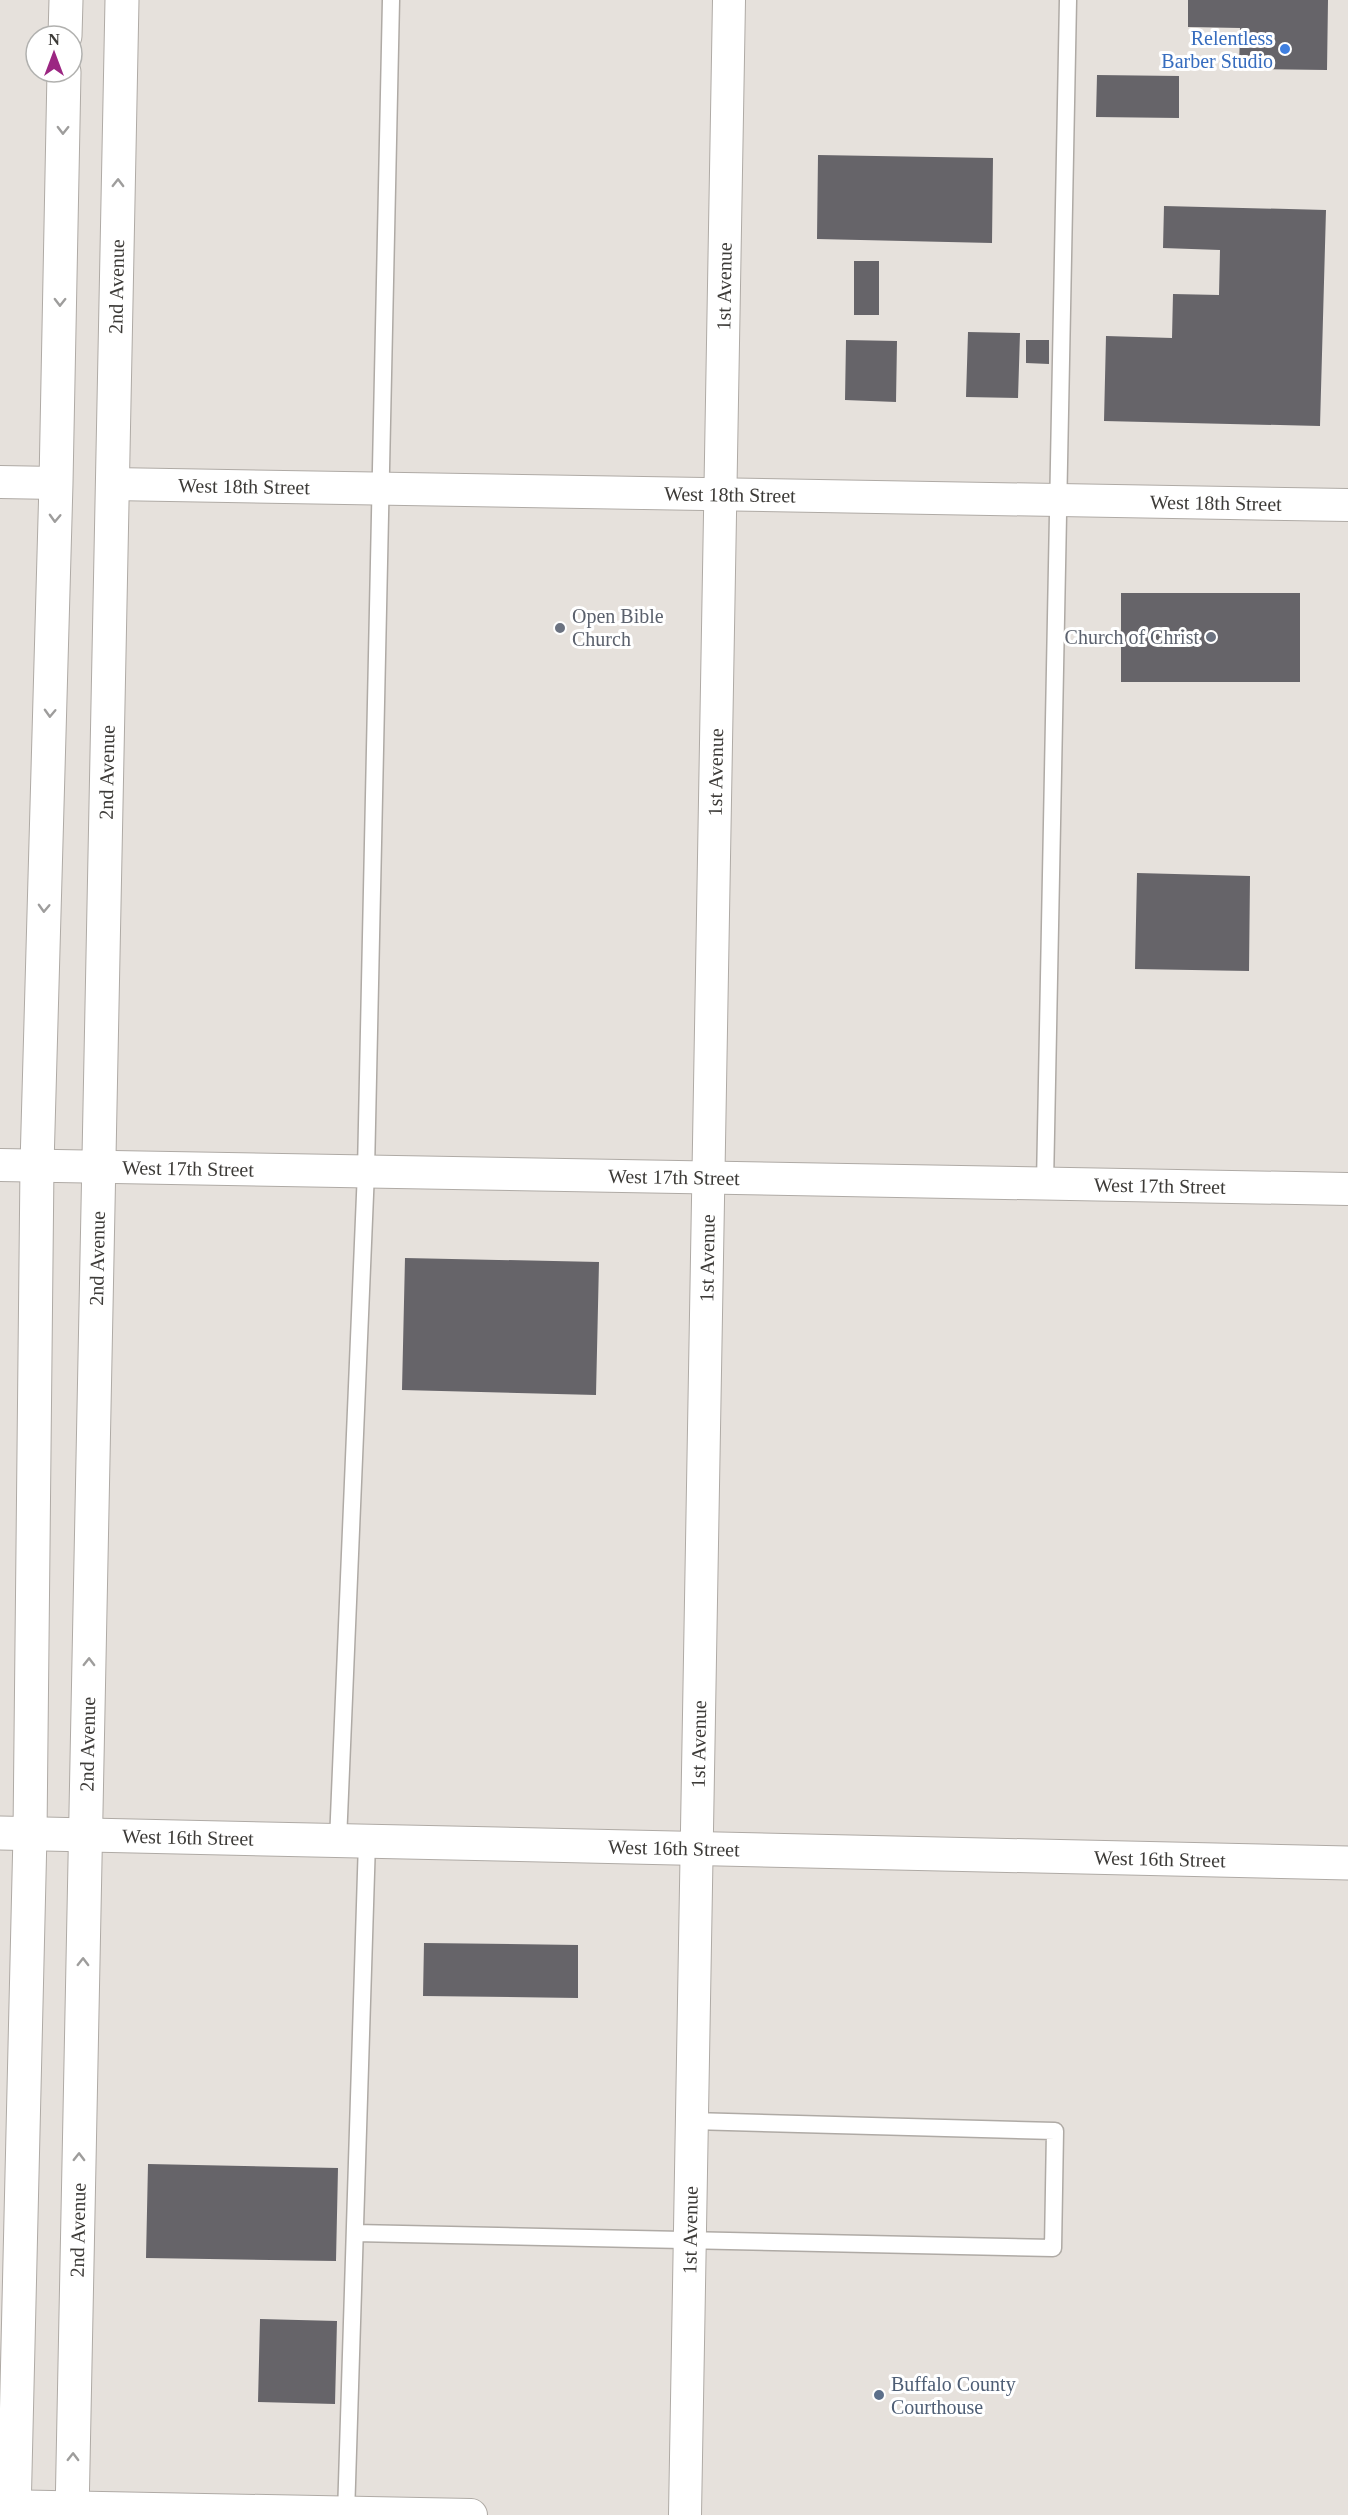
<svg xmlns="http://www.w3.org/2000/svg" width="1348" height="2515" font-family="'Times New Roman',serif">
<style>
.building{fill:#666469}
.lines{fill:none;stroke-linecap:round;stroke-linejoin:round}
.lane-casing{stroke:#afaaa5;stroke-width:19}
.street-casing{stroke:#afaaa5;stroke-width:34}
.secondary-casing{stroke:#afaaa5;stroke-width:35}
.lane{stroke:#fff;stroke-width:16}
.street{stroke:#fff;stroke-width:32}
.secondary{stroke:#fff;stroke-width:33}
.oneway{stroke:#9e9d9c}
.shop-dot{fill:#3f7fe0;stroke:#fff;stroke-width:2}
.worship-dot{fill:#6b7280;stroke:#fff;stroke-width:2}
.service-dot{fill:#5c6f8a;stroke:#fff;stroke-width:2}
.labels{text-anchor:middle;dominant-baseline:central;stroke-width:6;stroke-linejoin:round;paint-order:stroke}
.shop-label{font-size:20px;fill:#366cbe;stroke:#fff;text-anchor:end}
.street-label{font-size:20px;fill:#3d3b38;stroke:#fff}
.worship-label{font-size:20px;fill:#5b616d;stroke:#fff;text-anchor:start}
.service-label{font-size:20px;fill:#4e5e75;stroke:#fff;text-anchor:start}
</style>
<rect width="100%" height="100%" fill="#e6e1dc"/>
<path class="building" d="M1188,0H1328L1327,70L1239,69L1240,28L1188,27Z
M1097,75L1179,76V118L1096,117Z
M818,155L993,158L992,243L817,239Z
M1164,206L1326,210L1320,426L1104,421L1106,336L1172,338L1173,294L1219,295L1220,250L1163,248Z
M854,261H879V315H854Z
M968,332L1020,333L1018,398L966,397Z
M846,340L897,341L896,402L845,400Z
M1026,340H1049V364L1026,363Z
M1121,593H1300V682H1121Z
M1137,873L1250,876L1249,971L1135,969Z
M405,1258L599,1262L596,1395L402,1390Z
M424,1943L578,1945V1998L423,1996Z
M148,2164L338,2168L336,2261L146,2258Z
M260,2319L337,2321L335,2404L258,2402Z"/>
<g class="lines">
<defs>
<path id="lane" d="M1045,1184L1068,0
M338,1841L366,1171L391,0
M355,2233L1053,2248L1055,2131L692,2121
M346,2515L367,1841"/>
<g id="street">
<path d="M0,482L56,483"/>
<path id="s1" d="M112,484L1348,505"/>
<path id="s2" d="M0,1165L1348,1189"/>
<path d="M0,2506L471,2515"/>
<path id="s3" d="M685,2515L729,0"/>
</g>
<g id="secondary">
<path d="M65,36L66,0"/>
<path id="s4" d="M0,1833L1348,1863"/>
<path d="M14,2515L30,1834L37,1165L56,483L64,72"/>
<path id="s5" d="M72,2515L122,0"/>
</g>
</defs>
<use href="#lane" class="lane-casing"/>
<use href="#street" class="street-casing"/>
<use href="#secondary" class="secondary-casing"/>
<use href="#lane" class="lane"/>
<use href="#street" class="street"/>
<use href="#secondary" class="secondary"/>
</g>
<defs><path id="oneway-chevron" d="M-2-3.5L2.5 0L-2 3.5" fill="none" stroke-width="1.6" stroke-linecap="round" stroke-linejoin="round" transform="scale(1.5)"/></defs>
<g class="oneway">
<use href="#oneway-chevron" transform="translate(63 130) rotate(91)"/>
<use href="#oneway-chevron" transform="translate(118 183) rotate(-89)"/>
<use href="#oneway-chevron" transform="translate(60 302) rotate(91)"/>
<use href="#oneway-chevron" transform="translate(55 518) rotate(92)"/>
<use href="#oneway-chevron" transform="translate(50 713) rotate(92)"/>
<use href="#oneway-chevron" transform="translate(44 908) rotate(92)"/>
<use href="#oneway-chevron" transform="translate(89 1662) rotate(-89)"/>
<use href="#oneway-chevron" transform="translate(83 1962) rotate(-89)"/>
<use href="#oneway-chevron" transform="translate(79 2157) rotate(-89)"/>
<use href="#oneway-chevron" transform="translate(73 2457) rotate(-89)"/>
</g>
<circle class="shop-dot" cx="1285" cy="49" r="6"/>
<g class="worship-dot">
<circle cx="560" cy="628" r="6"/>
<circle cx="1211" cy="637" r="6"/>
</g>
<circle class="service-dot" cx="879" cy="2395" r="6"/>
<g class="labels">
<g class="shop-label">
<text x="1273" y="38">Relentless<tspan x="1273" dy="23">Barber Studio</tspan></text>
</g>
<g class="street-label">
<text stroke="none"><textPath href="#s5" startOffset="2229">2nd Avenue</textPath></text>
<text stroke="none"><textPath href="#s3" startOffset="2229">1st Avenue</textPath></text>
<text stroke="none"><textPath href="#s1" startOffset="132">West 18th Street</textPath></text>
<text stroke="none"><textPath href="#s1" startOffset="618">West 18th Street</textPath></text>
<text stroke="none"><textPath href="#s1" startOffset="1104">West 18th Street</textPath></text>
<text stroke="none"><textPath href="#s5" startOffset="1743">2nd Avenue</textPath></text>
<text stroke="none"><textPath href="#s3" startOffset="1743">1st Avenue</textPath></text>
<text stroke="none"><textPath href="#s2" startOffset="188">West 17th Street</textPath></text>
<text stroke="none"><textPath href="#s2" startOffset="674">West 17th Street</textPath></text>
<text stroke="none"><textPath href="#s2" startOffset="1160">West 17th Street</textPath></text>
<text stroke="none"><textPath href="#s5" startOffset="1257">2nd Avenue</textPath></text>
<text stroke="none"><textPath href="#s3" startOffset="1257">1st Avenue</textPath></text>
<text stroke="none"><textPath href="#s5" startOffset="771">2nd Avenue</textPath></text>
<text stroke="none"><textPath href="#s3" startOffset="771">1st Avenue</textPath></text>
<text stroke="none"><textPath href="#s4" startOffset="188">West 16th Street</textPath></text>
<text stroke="none"><textPath href="#s4" startOffset="674">West 16th Street</textPath></text>
<text stroke="none"><textPath href="#s4" startOffset="1160">West 16th Street</textPath></text>
<text stroke="none"><textPath href="#s5" startOffset="285">2nd Avenue</textPath></text>
<text stroke="none"><textPath href="#s3" startOffset="285">1st Avenue</textPath></text>
</g>
<g class="worship-label">
<text x="572" y="616">Open Bible<tspan x="572" dy="23">Church</tspan></text>
<text x="1199" y="637" text-anchor="end">Church of Christ</text>
</g>
<g class="service-label">
<text x="891" y="2384">Buffalo County<tspan x="891" dy="23">Courthouse</tspan></text>
</g>
</g>
<g transform="translate(54 54)"><circle r="28" fill="#ffffff" stroke="#b1b1af" stroke-width="1.5"/>
<path d="M0-4.5L10 22L0 15L-10 22Z" fill="#9b2682"/>
<text y="-9" font-size="16" font-weight="bold" text-anchor="middle" fill="#3d3b38">N</text>
</g>
</svg>
